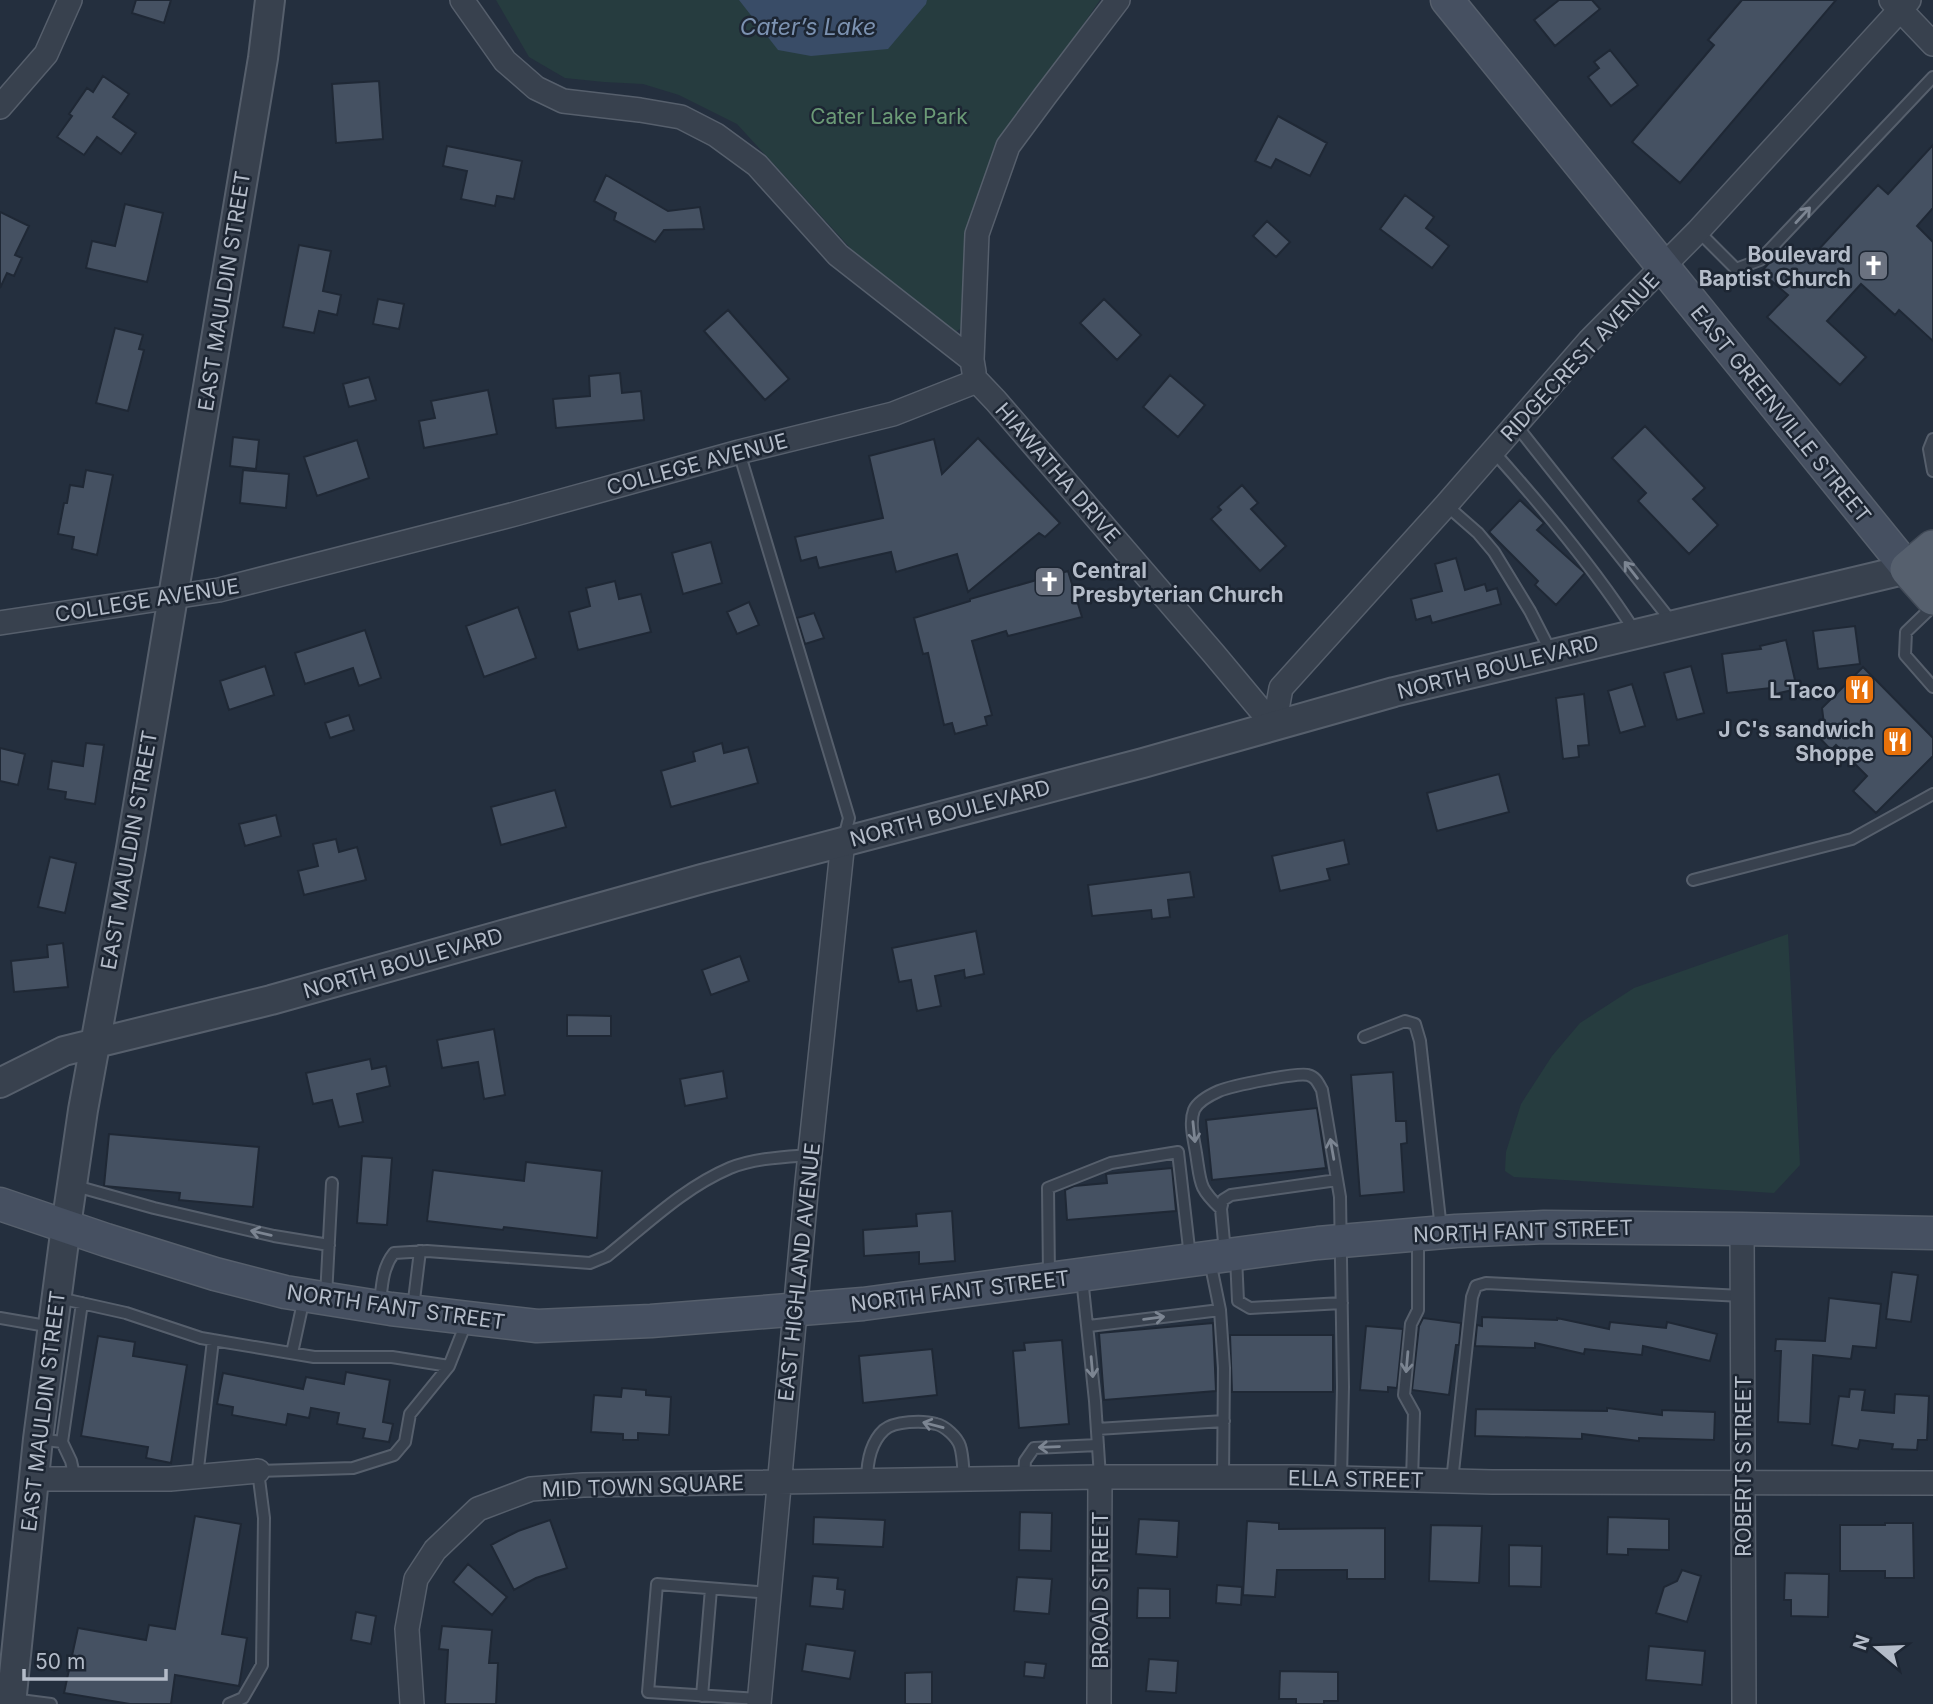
<svg xmlns="http://www.w3.org/2000/svg" width="1933" height="1704" font-family="Inter,sans-serif">
<style>
.green{fill:#263c3f}
.water{fill:#394c67}
.building{fill:#455162;stroke:#1f2835;stroke-width:2}
.lines{fill:none;stroke-linecap:round;stroke-linejoin:round}
.service-casing{stroke:#565f6c;stroke-width:14}
.minor-casing{stroke:#565f6c;stroke-width:26}
.tertiary-casing{stroke:#565f6c;stroke-width:32}
.secondary-casing{stroke:#565f6c;stroke-width:35}
.primary-casing{stroke:#414a57;stroke-width:38}
.service{stroke:#38414e;stroke-width:10}
.minor{stroke:#38414e;stroke-width:23}
.tertiary{stroke:#38414e;stroke-width:28}
.secondary{stroke:#465061;stroke-width:32}
.primary{stroke:#56606e;stroke-width:35}
.oneway{stroke:#7c8592}
.labels{text-anchor:middle;dominant-baseline:central;stroke-width:5;stroke-linejoin:round;paint-order:stroke}
.park-label{font-size:21px;fill:#6b9a76;stroke:#1d2633}
.poi-label{font-size:21px;font-weight:bold;fill:#b4bcc9;stroke:#1d2633;text-anchor:end}
.street-label{font-size:21px;fill:#b4bcc9;stroke:#1d2633}
.water-label{font-size:23px;font-style:italic;fill:#7c92b1;stroke:#1d2633}
</style>
<rect width="100%" height="100%" fill="#242f3e"/>
<path class="green" d="M496,0H1100L1016,122L965,326L952,334L864,263L737,124L679,95L643,84L604,82L565,78L529,57Z
M1788,934L1800,1165L1774,1193L1514,1177L1505,1171L1506,1152L1521,1104L1552,1056L1580,1023L1634,988Z"/>
<path class="water" d="M739,0H927L926,4L888,49L811,56L778,50Z"/>
<path class="building" d="M136,0H171L164,23L132,13Z
M1559,0H1592L1600,9L1555,46L1534,20Z
M1742,0H1836L1680,183L1632,142L1714,45L1708,40Z
M1610,50L1638,85L1611,106L1588,77L1599,68L1594,62Z
M103,76L129,94L113,117L136,133L121,154L97,137L84,155L57,137L72,116L69,114L87,88L93,92Z
M379,81L383,139L336,143L332,84Z
M1278,116L1327,143L1310,176L1276,159L1271,168L1255,161Z
M1933,145V208L1917,226L1933,242V341L1899,310L1895,315L1861,284L1827,321L1866,357L1840,385L1767,317L1788,295L1761,272L1787,243L1808,261L1878,185L1888,194Z
M447,146L522,161L514,199L497,196L495,206L461,199L467,171L443,166Z
M606,175L668,211L700,207L704,229L664,230L655,242L614,220L616,213L594,201Z
M1405,195L1434,217L1426,228L1449,246L1432,268L1380,229Z
M125,204L163,213L147,282L86,268L92,241L115,246Z
M0,212L29,226L15,255L22,258L14,276L7,273L0,288Z
M1267,221L1290,242L1276,257L1253,236Z
M299,245L331,251L323,291L341,295L337,315L319,311L314,333L283,327Z
M378,299L404,304L399,329L373,324Z
M1104,299L1141,335L1117,360L1080,323Z
M728,310L789,379L765,400L704,331Z
M115,328L143,335L139,349L144,350L128,411L96,403Z
M620,373L622,393L641,391L644,420L556,428L553,399L590,396L589,376Z
M1170,375L1205,405L1178,437L1143,407Z
M369,377L376,400L349,407L343,384Z
M488,390L497,434L424,448L419,421L435,418L431,401Z
M1645,426L1705,488L1693,499L1718,525L1689,554L1638,501L1646,493L1612,458Z
M233,437L259,440L256,469L230,466Z
M978,438L1060,523L1045,537L1039,533L968,592L957,554L896,572L891,552L819,568L816,557L801,561L795,537L883,518L869,456L934,439L942,474Z
M357,440L369,478L317,496L304,457Z
M86,470L113,475L97,555L72,549L74,537L58,534L64,503H67L70,485L83,487Z
M243,470L289,474L286,508L240,503Z
M1242,485L1258,503L1251,509L1286,546L1260,571L1211,519L1221,510L1218,507Z
M1520,500L1544,523L1537,530L1585,573L1556,605L1535,585L1538,581L1489,532Z
M711,542L722,583L683,594L672,553Z
M1456,558L1465,590L1485,584L1487,591L1497,588L1501,604L1432,623L1430,616L1416,620L1411,599L1442,591L1435,564Z
M1068,571L1082,617L1008,636L1006,631L972,641L992,715L985,717L987,725L955,734L952,723L944,725L928,653L923,654L914,618L970,601V599Z
M615,581L619,599L641,594L651,632L578,650L569,612L590,606L586,588Z
M749,602L759,625L737,634L727,612Z
M518,607L536,658L484,677L466,626Z
M814,613L824,638L805,644L797,618Z
M1855,626L1860,664L1818,669L1813,631Z
M365,630L381,678L359,686L353,668L305,684L295,653Z
M1786,640L1797,689L1771,695L1770,688L1727,693L1722,654L1761,649L1760,646Z
M265,666L274,695L229,710L220,681Z
M1691,666L1704,713L1677,720L1664,673Z
M1863,667L1933,738V756L1876,813L1853,791L1867,776L1836,745L1831,750L1816,734L1825,732L1822,708Z
M1632,684L1645,726L1620,733L1608,691Z
M1584,694L1589,745L1578,746L1579,757L1563,759L1556,698Z
M349,715L354,730L330,738L325,723Z
M86,743L104,745L95,804L65,799L66,792L48,789L52,761L83,766Z
M722,743L724,753L748,747L758,783L671,807L661,771L695,761L693,752Z
M0,748L25,754L18,785L0,781Z
M1499,774L1509,812L1437,831L1427,793Z
M555,790L566,827L501,845L491,807Z
M276,815L281,836L245,846L239,824Z
M336,839L339,852L357,847L366,880L304,895L298,871L318,866L313,844Z
M1344,840L1349,864L1327,869L1330,880L1280,891L1272,856Z
M50,857L76,863L65,913L38,907Z
M1190,872L1194,897L1168,900L1170,917L1152,919L1151,910L1092,916L1088,885Z
M976,931L984,974L965,978L964,970L935,976L941,1006L917,1011L911,980L899,982L892,948Z
M63,943L68,987L14,992L11,961L48,957L47,945Z
M740,956L749,981L711,995L702,970Z
M567,1015L611,1016V1036H567Z
M494,1029L505,1095L484,1099L478,1062L442,1068L437,1040Z
M370,1059L372,1069L386,1066L390,1086L357,1094L363,1122L339,1127L332,1100L313,1104L306,1073Z
M723,1071L727,1098L685,1106L680,1079Z
M1393,1072L1396,1121H1406L1407,1143L1401,1144L1404,1192L1360,1196L1351,1075Z
M1317,1108L1326,1168L1212,1180L1206,1120Z
M109,1134L259,1147L253,1207L179,1200L180,1193L104,1186Z
M362,1156L392,1158L387,1225L357,1223Z
M526,1162L602,1171L597,1238L504,1227L503,1230L427,1221L433,1170L524,1181Z
M1172,1168L1176,1211L1067,1220L1065,1190L1074,1186L1107,1183L1106,1174Z
M952,1211L955,1261L919,1264V1252L864,1256L863,1230L917,1226L916,1214Z
M1892,1272L1918,1275L1911,1322L1886,1319Z
M1829,1298L1881,1304L1876,1348L1853,1346L1851,1359L1813,1355L1810,1424L1778,1422L1781,1351H1775L1776,1339L1825,1341Z
M1482,1317L1557,1320V1318L1609,1329L1610,1322L1666,1328L1667,1322L1717,1334L1710,1361L1643,1346L1642,1355L1585,1349L1584,1354L1535,1343V1348L1475,1346L1477,1325L1482,1326Z
M1423,1318L1461,1323L1459,1345H1456L1449,1395L1412,1390L1419,1326Z
M1213,1323L1216,1391L1104,1400L1099,1333Z
M1366,1326L1403,1329L1397,1388L1388,1387V1392L1360,1390Z
M1230,1335H1333V1392H1232Z
M98,1336L135,1342L133,1356L187,1365L171,1463L146,1458L148,1447L81,1436Z
M1062,1340L1069,1424L1019,1428L1013,1351L1025,1350L1024,1343Z
M932,1349L937,1395L863,1403L859,1356Z
M346,1372L390,1380L383,1422L393,1424L389,1442L363,1438L365,1429L337,1424L339,1413L311,1408L309,1418L288,1414L286,1425L232,1415L233,1407L217,1404L223,1373L303,1389L306,1377L344,1384Z
M622,1388L646,1390V1395L671,1397L669,1435L638,1433V1440H623V1434L591,1432L594,1395L621,1397Z
M1850,1389L1865,1390L1862,1410L1894,1413L1895,1394L1929,1396L1927,1440H1918L1917,1450L1892,1449L1893,1444L1860,1440L1858,1449L1832,1445L1839,1396L1849,1397Z
M1607,1408L1662,1415V1410L1715,1412L1714,1440L1639,1438V1441L1582,1434V1439L1475,1436L1476,1409L1607,1411Z
M1020,1512L1052,1513L1051,1551L1019,1550Z
M195,1516L241,1524L222,1634L247,1638L239,1686L175,1675L171,1704H130L64,1693L78,1628L146,1640L149,1625L175,1629Z
M814,1517L885,1520L883,1547L813,1544Z
M1608,1517L1669,1519V1550L1628,1549V1555L1607,1554Z
M1139,1519L1179,1521L1177,1557L1136,1554Z
M550,1520L567,1568L536,1578L514,1590L491,1545L518,1531Z
M1247,1521L1279,1523V1529L1385,1528V1579H1347V1570H1277L1275,1597L1243,1595Z
M1885,1523H1913L1914,1578H1885V1571H1840V1525H1885Z
M1431,1525L1482,1526L1479,1583L1429,1581Z
M1509,1545L1542,1546L1541,1587L1509,1586Z
M468,1564L507,1597L492,1615L453,1582Z
M1682,1570L1701,1576L1687,1622L1656,1613L1664,1587L1677,1581Z
M1785,1573L1829,1574L1828,1617L1791,1616V1600H1784Z
M813,1576L838,1578L837,1589L845,1590L843,1609L810,1606Z
M1017,1577L1052,1579L1049,1614L1014,1611Z
M1217,1585L1242,1587L1241,1605L1216,1603Z
M1138,1588L1170,1589V1618H1137Z
M356,1612L376,1616L371,1644L351,1640Z
M442,1626L492,1630L489,1663H498L496,1704H445L448,1650L439,1649Z
M806,1644L855,1651L850,1679L802,1671Z
M1649,1646L1705,1651L1702,1685L1646,1680Z
M1149,1659L1178,1661L1176,1693L1146,1691Z
M1025,1662L1046,1664L1044,1678L1024,1676Z
M1280,1671L1338,1672V1701H1324V1704H1296V1699H1279Z
M932,1672V1704H905V1673Z"/>
<g class="lines">
<defs>
<path id="service" d="M1698,231L1736,269L1760,260L1933,77
M1516,425L1672,622
M1933,439L1929,449L1933,471
M1493,451C1544,508 1595,569 1636,633
M739,452L849,818L844,838
M1446,505L1478,533L1494,552L1530,611L1552,654
M1933,606L1906,632L1905,655L1933,687
M1693,880L1852,839L1933,794
M1364,1037L1405,1021L1415,1024L1420,1041L1441,1229
M72,1185L154,1208L274,1236L329,1245
M1221,1209C1198,1187 1201,1184 1196,1153C1194,1140 1189,1123 1194,1110C1198,1101 1210,1095 1219,1091C1231,1086 1298,1072 1308,1075C1316,1077 1318,1083 1322,1090L1340,1197L1343,1387L1341,1478
M1225,1253L1221,1209L1223,1200L1231,1195L1337,1180
M1236,1257L1238,1301L1250,1308L1342,1303
M1210,1261L1220,1310L1224,1368L1223,1477
M1049,1276L1048,1188L1111,1163L1178,1152L1190,1257
M1082,1278L1095,1401L1100,1477
M326,1296L332,1183
M59,1298L126,1313L201,1338L314,1357H392L449,1366L410,1414L405,1442L394,1455L353,1468L258,1471L264,1518L262,1665L243,1698L229,1704
M380,1304C382,1286 382,1268 394,1253L427,1251L590,1263L607,1256C646,1225 683,1188 730,1168C755,1158 784,1157 810,1155
M413,1308L420,1251
M0,1318L52,1327
M1089,1326L1220,1310
M292,1353L304,1298
M449,1366L466,1323
M1097,1429L1224,1421
M38,1439L62,1442L82,1303
M62,1442L71,1461L75,1479
M197,1477L213,1340
M1024,1478L1025,1461L1034,1448L1098,1445
M1412,1480L1414,1413L1404,1395L1411,1324L1418,1310V1236
M867,1481C867,1464 870,1443 884,1430C894,1421 923,1420 936,1424C945,1426 957,1437 960,1446C963,1455 963,1468 964,1478
M1452,1481L1472,1297L1476,1286L1486,1283L1742,1296
M702,1696L711,1589
M12,1699L51,1704
M759,1699L648,1692L657,1584L769,1593"/>
<path id="minor" d="M462,0L505,61L536,88L563,101L640,110L681,117L716,135L757,165L838,255L972,360
M1891,0L1933,44
M0,107L46,54L70,0
M974,372L972,360L977,234L1008,146L1045,96L1118,0
M977,381L996,401L1214,654L1274,726
M0,623L219,590L515,514L739,452L893,414L977,381
M1274,726L1281,688L1446,505L1589,341L1698,231L1909,0
M1742,1229L1744,1704
M34,1479H170L258,1471
M412,1704L407,1629L416,1579L435,1550L478,1509L531,1489L583,1485L1100,1477H1298L1492,1482L1933,1483
M759,1704L807,1182L843,841
M1099,1704L1100,1477"/>
<path id="tertiary" d="M0,1083L64,1051L271,1000L702,879L1143,763L1394,692L1908,569
M11,1704L38,1439L66,1226L83,1110L131,848L263,58L270,0"/>
<path id="secondary" d="M1447,0L1908,569
M0,1204L106,1240L215,1274L285,1292L391,1309L537,1326L651,1321L863,1304L1318,1243L1456,1231L1544,1227L1742,1229L1933,1233"/>
<path id="primary" d="M1933,548L1908,569L1933,597"/>
</defs>
<use href="#service" class="service-casing"/>
<use href="#minor" class="minor-casing"/>
<use href="#tertiary" class="tertiary-casing"/>
<use href="#secondary" class="secondary-casing"/>
<use href="#primary" class="primary-casing"/>
<use href="#service" class="service"/>
<use href="#minor" class="minor"/>
<use href="#tertiary" class="tertiary"/>
<use href="#secondary" class="secondary"/>
<use href="#primary" class="primary"/>
</g>
<defs><path id="oneway-shaft" d="M-6 0H5M1.5-3L5.5 0L1.5 3" fill="none" stroke-width="1.6" stroke-linecap="round" stroke-linejoin="round" transform="scale(1.75)"/></defs>
<g class="oneway">
<use href="#oneway-shaft" transform="translate(1803 215) rotate(-47)"/>
<use href="#oneway-shaft" transform="translate(1631 570) rotate(-128)"/>
<use href="#oneway-shaft" transform="translate(1194 1132) rotate(84)"/>
<use href="#oneway-shaft" transform="translate(1332 1149) rotate(-100)"/>
<use href="#oneway-shaft" transform="translate(261 1233) rotate(-167)"/>
<use href="#oneway-shaft" transform="translate(1154 1318) rotate(-7)"/>
<use href="#oneway-shaft" transform="translate(1407 1362) rotate(95)"/>
<use href="#oneway-shaft" transform="translate(1092 1367) rotate(85)"/>
<use href="#oneway-shaft" transform="translate(933 1425) rotate(-165)"/>
<use href="#oneway-shaft" transform="translate(1049 1447) rotate(178)"/>
</g>
<defs>
<symbol id="church-square" viewBox="-11 -11 22 22"><rect x="-9" y="-9" width="18" height="18" rx="4" fill="#6b7280" stroke="#1d2633"/><path d="M-1.2-6h2.4v3.5h3.3v2.4h-3.3V6h-2.4V-.1h-3.3v-2.4h3.3Z" fill="#fff"/></symbol>
<symbol id="restaurant-square" viewBox="-11 -11 22 22"><rect x="-9" y="-9" width="18" height="18" rx="4" fill="#e8710a" stroke="#1d2633"/><path d="M-5-6h1v4h1v-4h1v4h1v-4h1v5L-1.5 .5V6h-2V.5L-5-1ZM5-6V6H3V1.5H1.5Q1.5-4 5-6Z" fill="#fff"/></symbol>
</defs>
<g fill-rule="evenodd">
<use href="#church-square" x="1856" y="248" width="35" height="35"/>
<use href="#church-square" x="1032" y="564" width="35" height="35"/>
<use href="#restaurant-square" x="1842" y="672" width="35" height="35"/>
<use href="#restaurant-square" x="1880" y="724" width="35" height="35"/>
</g>
<g class="labels">
<g class="park-label">
<text x="889" y="116">Cater Lake Park</text>
</g>
<g class="poi-label">
<text x="1851" y="254">Boulevard<tspan x="1851" dy="24">Baptist Church</tspan></text>
<text x="1072" y="570" text-anchor="start">Central<tspan x="1072" dy="24">Presbyterian Church</tspan></text>
<text x="1836" y="690">L Taco</text>
<text x="1874" y="729">J C's sandwich<tspan x="1874" dy="24">Shoppe</tspan></text>
</g>
<g class="street-label">
<text transform="translate(224 291) rotate(-81)">EAST MAULDIN STREET</text>
<text transform="translate(1580 357) rotate(-47)">RIDGECREST AVENUE</text>
<text transform="translate(1781 414) rotate(51)">EAST GREENVILLE STREET</text>
<text transform="translate(697 464) rotate(-15)">COLLEGE AVENUE</text>
<text transform="translate(1058 473) rotate(49)">HIAWATHA DRIVE</text>
<text transform="translate(147 600) rotate(-9)">COLLEGE AVENUE</text>
<text transform="translate(1498 667) rotate(-14)">NORTH BOULEVARD</text>
<text transform="translate(950 813) rotate(-15)">NORTH BOULEVARD</text>
<text transform="translate(129 850) rotate(-80)">EAST MAULDIN STREET</text>
<text transform="translate(403 963) rotate(-16)">NORTH BOULEVARD</text>
<text transform="translate(1523 1231) rotate(-2)">NORTH FANT STREET</text>
<text transform="translate(799 1272) rotate(-84)">EAST HIGHLAND AVENUE</text>
<text transform="translate(960 1291) rotate(-7)">NORTH FANT STREET</text>
<text transform="translate(396 1307) rotate(8)">NORTH FANT STREET</text>
<text transform="translate(43 1411) rotate(-83)">EAST MAULDIN STREET</text>
<text transform="translate(1743 1466) rotate(-90)">ROBERTS STREET</text>
<text transform="translate(1356 1479) rotate(1)">ELLA STREET</text>
<text transform="translate(643 1486) rotate(-2)">MID TOWN SQUARE</text>
<text transform="translate(1100 1590) rotate(-90)">BROAD STREET</text>
</g>
<g class="water-label">
<text x="808" y="27">Cater’s Lake</text>
</g>
</g>
<g transform="translate(1877 1648) rotate(289)" stroke="#1d2633" stroke-width="5" paint-order="stroke">
<path d="M0-5L12 26L0 18L-12 26Z" fill="#b4bcc9"/>
<text y="-10" font-size="19" font-weight="bold" text-anchor="middle" fill="#b4bcc9">N</text>
</g>
<path d="M24 1669v10h142v-10" fill="none" stroke="#b4bcc9" stroke-width="3.5"/>
<text x="35" y="1669" font-size="21" fill="#b4bcc9" stroke="#1d2633" stroke-width="5" paint-order="stroke">50 m</text>
</svg>
